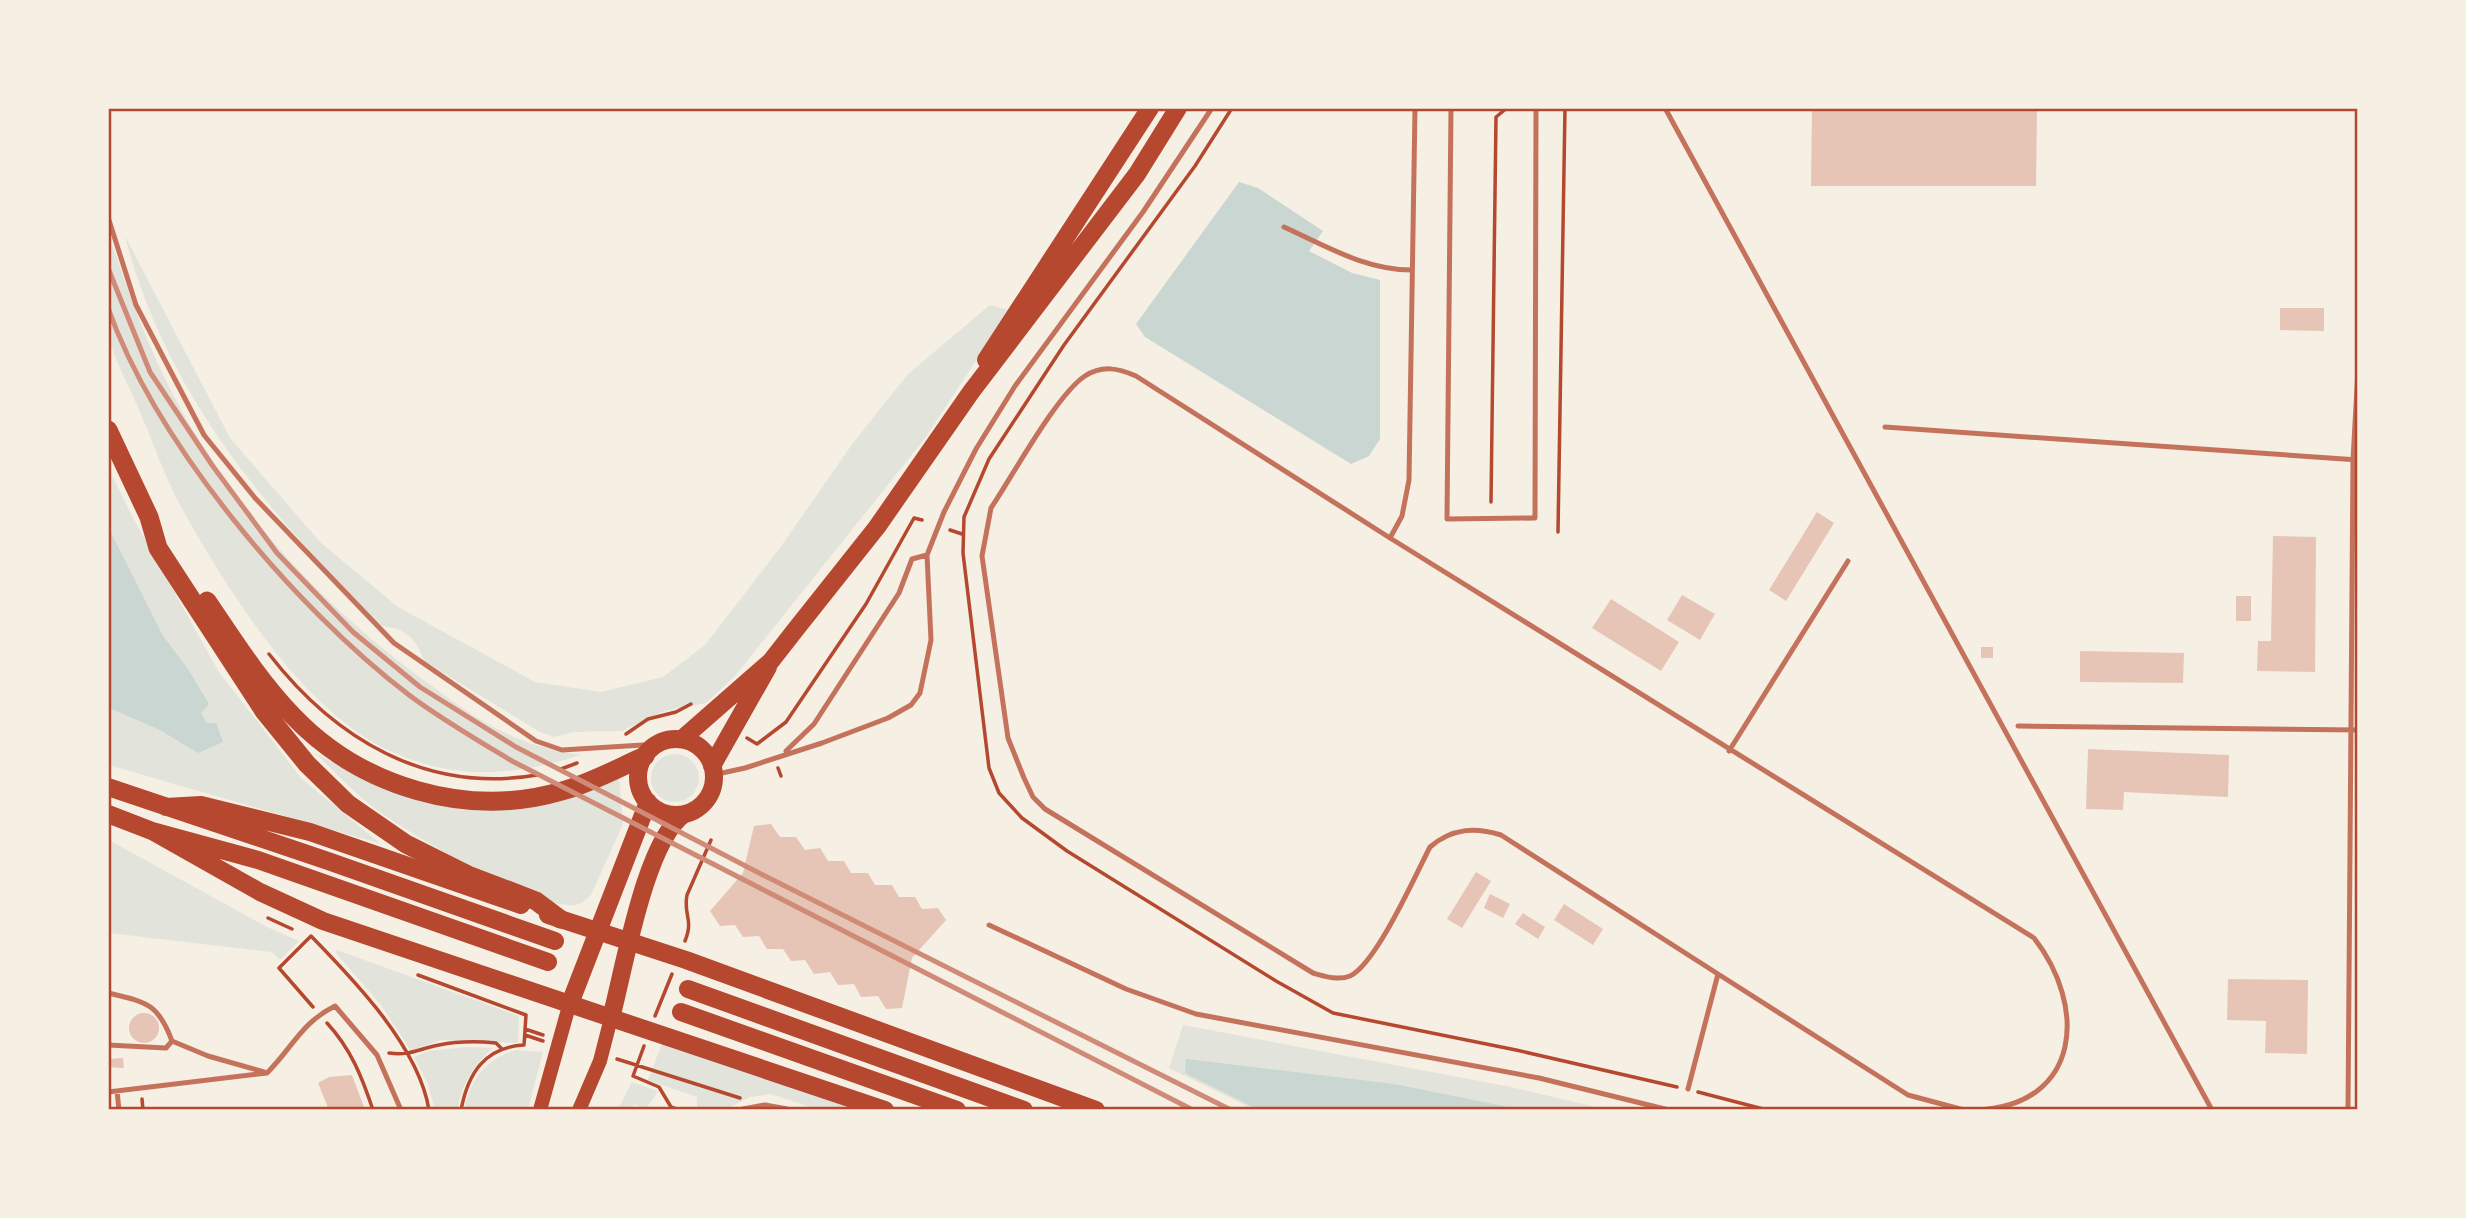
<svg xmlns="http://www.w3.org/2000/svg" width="2466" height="1218" font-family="Roboto,sans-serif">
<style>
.green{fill:#e2e4dc}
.water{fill:#c9d6d2}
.building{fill:#e6c5b7}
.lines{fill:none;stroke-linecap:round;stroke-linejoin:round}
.path{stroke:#b5482f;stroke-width:3.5}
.service{stroke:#c5725c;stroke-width:5}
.minor{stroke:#c5725c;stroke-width:7}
.secondary{stroke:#b5482f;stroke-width:14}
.primary{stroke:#b5482f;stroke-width:18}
.trunk{stroke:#b5482f;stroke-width:19}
.rail{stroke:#cf8b77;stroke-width:5}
.neatline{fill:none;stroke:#b5482f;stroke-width:2.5}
</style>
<rect width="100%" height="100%" fill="#f6efe4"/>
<path class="green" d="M108,233C124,278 139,323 159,366C216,489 309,595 417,675C473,717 510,745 581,755C515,776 455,781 390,751C302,711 226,588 180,505C164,475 153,442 140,412C130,388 116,363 109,339C103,317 109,258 108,233Z
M125,236L230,438L321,543L398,607L535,682L601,692L663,677L705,645L782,545L853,443L908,374L990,305L1009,310L926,437L735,676L706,703L664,711L622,731L574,732L554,737L540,732L424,661C417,639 405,628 382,626C268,513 166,395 125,236Z
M108,467L133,518L219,672L302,779L381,844L109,765Z
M315,753C335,763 355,776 376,785C452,820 546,817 619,778L623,824L591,895C586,900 581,905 573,905C538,910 404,831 373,807C352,791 334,771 315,753Z
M651 778a24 24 0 1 1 48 0a24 24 0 1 1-48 0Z
M109,840L267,927L299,941L280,960L272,952L109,933Z
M337,950L519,1016L518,1043L441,1040L411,1051L381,1005L335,952Z
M1183,1025L1511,1087L1604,1109H1253L1169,1068Z
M662,1043L859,1109H816L771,1094L750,1097L726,1109H697V1097L648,1080Z
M466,1047L493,1048C475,1064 461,1084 458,1109H435L427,1082L414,1057L428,1051Z
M516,1050L543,1052L528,1109H464C472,1078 485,1059 516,1050Z
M632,1082L658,1091L646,1109L634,1104L631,1109H618Z"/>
<path class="water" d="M1239,182L1258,188L1323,231L1309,251L1352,273L1380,280V439L1369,456L1351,464L1145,337L1136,324Z
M108,527L163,636L188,669L209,704L201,713L207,723H216L223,742L198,753L160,730L109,708Z
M1186,1059L1394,1084L1518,1109H1257L1185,1073Z"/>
<path class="building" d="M1812,108H2037L2036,186H1811Z
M2280,308H2324V331L2280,330Z
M1817,512L1834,523L1786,601L1769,590Z
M2273,536L2316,537L2315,672L2257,671L2258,641H2271Z
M1682,595L1715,614L1700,640L1667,620Z
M2236,596H2251V621H2236Z
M1611,599L1679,642L1661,671L1592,628Z
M1981,647H1993V658H1981Z
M2080,651L2184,653L2183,683L2080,682Z
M2088,749L2229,755L2228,797L2124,792L2123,810L2086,809Z
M771,824L780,837H796L805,850L820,848L828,861H844L851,873H868L875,885H892L899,897H915L922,909L938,908L946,920L912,958L902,1008L886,1009L878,996L861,997L854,984L838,985L830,972L814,974L805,960L791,961L783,949H767L759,936L743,937L735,925L720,926L710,911L743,873L754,826Z
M1476,872L1491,881L1462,928L1447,919Z
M1490,894L1510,904L1503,918L1484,908Z
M1564,904L1603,929L1593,945L1554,920Z
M1523,913L1545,927L1538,939L1515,924Z
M2228,979L2308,980L2307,1054L2265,1053L2266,1021L2227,1020Z
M129 1028a15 15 0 1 1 30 0a15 15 0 1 1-30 0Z
M123,1058L124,1068L108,1067V1059Z
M352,1075L365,1110H329L318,1083L329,1077Z"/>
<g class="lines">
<path class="path" d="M1232,108L1195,166L1064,345L989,459L964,517L963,553L989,768L999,793L1022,818L1067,851L1276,981L1333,1013L1516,1050L1677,1087
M1491,502L1496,117L1507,108
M950,530L962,534
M1558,532L1565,108
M269,654C335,739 426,794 537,775
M626,734L648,719L676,712L691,704
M747,738L757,744L786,722L866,604L914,518L922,520
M778,768L781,776
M561,769L577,763
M268,918L292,929
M685,941C694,919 683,915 687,895L711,840
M418,975L526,1015L524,1045C485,1047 468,1073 461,1110
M313,1007L279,968L311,936C354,980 419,1047 429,1110
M655,1016L672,974
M327,1023C351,1049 362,1077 373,1110
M525,1029L543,1035
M525,1035L543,1041
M644,1046L633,1076L659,1087L671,1107L679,1110
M389,1053C410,1056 418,1049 439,1045C458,1041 477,1041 496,1043L501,1048
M617,1059L740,1098
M1698,1092L1767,1110
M142,1099L143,1110"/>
<path class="service" d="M1415,108L1409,480L1402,516L1390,538L1136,376C1118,368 1102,365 1085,376C1057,394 1012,477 991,508L982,556L1008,738L1024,778L1033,797L1045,809L1313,973C1324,976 1338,981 1350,976C1376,964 1415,876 1430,847C1452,828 1475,827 1501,835L1718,974L1688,1089
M1451,108L1447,519L1535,518L1536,108
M1665,108L2212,1110
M108,217L136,305L204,435L255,498L394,643L536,741L562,750L659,744
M1284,227C1326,246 1365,270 1412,270
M1885,427L2358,460
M1390,538L2034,938C2087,1006 2082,1104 1978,1110
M927,555L944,512L976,449L1015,386L1143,212L1212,108
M2018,726L2358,730
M786,751L814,724L899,593L912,559L927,555
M1729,751L1848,561
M713,775L745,768L822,743L888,718L911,705L920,693L931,640L927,555
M989,925L1126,989L1196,1014L1539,1078L1669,1110
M1718,974L1908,1095L1964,1110
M108,993C146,1002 158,1003 172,1041L208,1056L264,1072
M108,1045L166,1048L172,1041
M117,1091L119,1110
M108,1092L267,1073C293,1047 301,1023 335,1006L377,1055L401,1110
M2348,1110L2353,460L2358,369"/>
<path class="minor" d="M743,1110L765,1106L787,1110"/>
<path class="secondary" d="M540,1110L569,1006
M579,1110L600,1061L611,1018"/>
<path class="primary" d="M986,360L1150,108
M682,739L771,661L796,629L877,527L971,392L1137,174L1178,108
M638 777a38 38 0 1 1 76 0a38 38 0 1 1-76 0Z
M712,766L768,667
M108,787L328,861L555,941
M166,807L201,805L310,832L521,905
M108,814L152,831L258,860L548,962
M152,831L260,892L323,921L885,1110
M548,915L686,960L1096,1110
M688,989L1024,1110
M569,1006L648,802
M681,1012L957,1110
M611,1018C624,970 645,841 684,814"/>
<path class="trunk" d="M108,430L149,517L158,548L264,711L307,764L348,804L406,844L468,875L536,901L560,919
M207,601C234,641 260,682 293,716C361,787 467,819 562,791C591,783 618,768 645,756"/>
<path class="rail" d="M108,268L150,372L212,465L277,553L353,632L420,687L516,747L761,874L1231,1110
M108,308C157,445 294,607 409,695C441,719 477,740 512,761L1193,1110"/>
</g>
<rect width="2466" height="1218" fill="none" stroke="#f6efe4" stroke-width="220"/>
<rect x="110" y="110" width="2246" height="998" class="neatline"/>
</svg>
